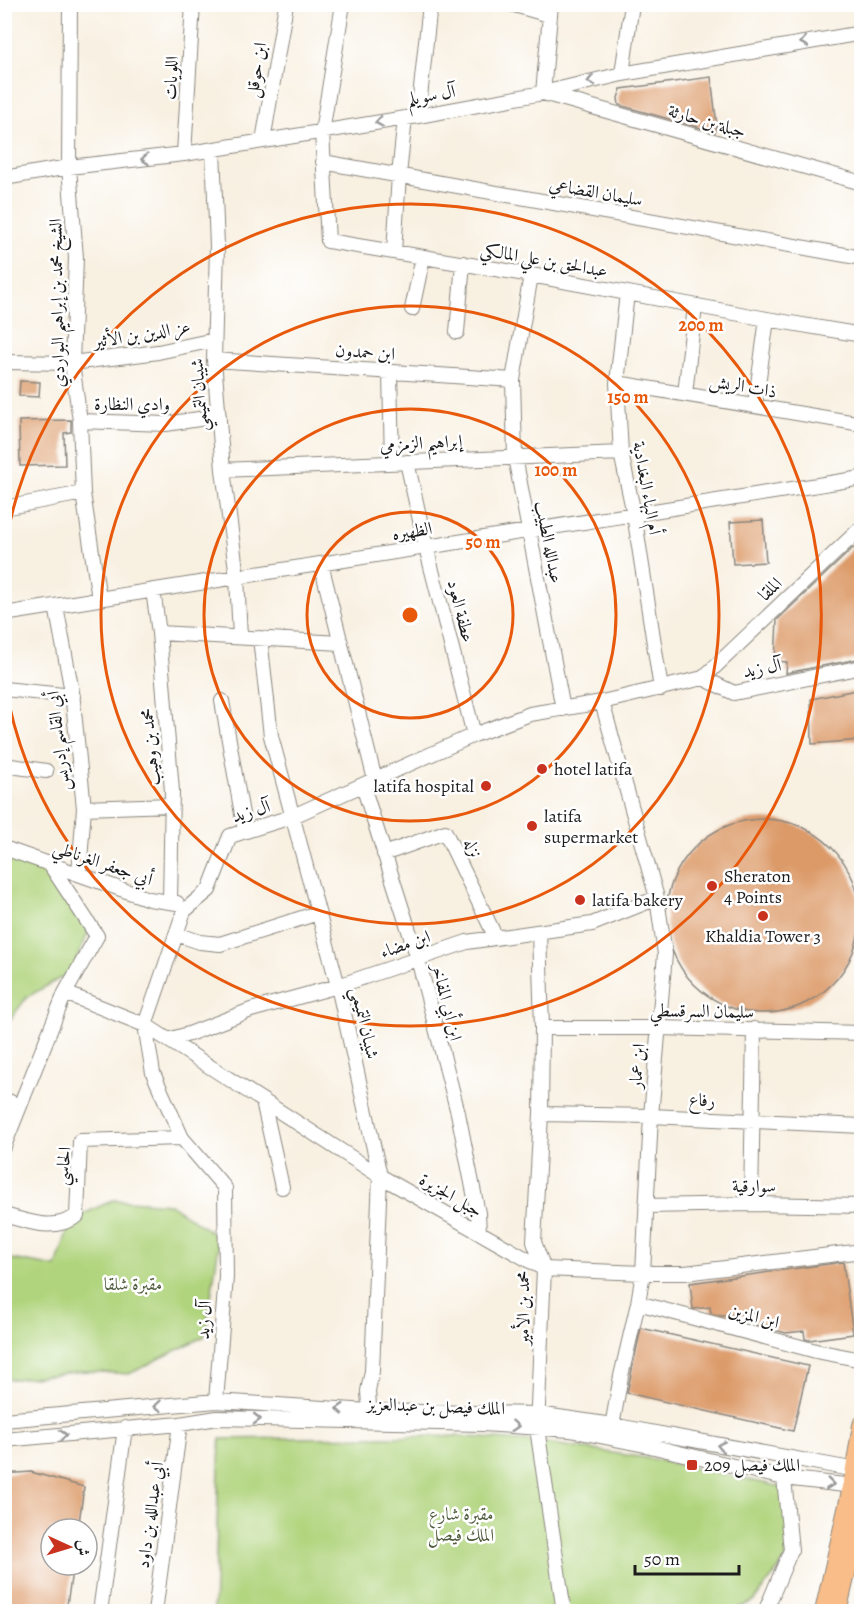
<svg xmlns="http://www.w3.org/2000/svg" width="866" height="1616" font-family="Alegreya,Amiri,serif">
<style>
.green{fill:#b0d47d;stroke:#66784c;stroke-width:1.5}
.building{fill:#dc9a68}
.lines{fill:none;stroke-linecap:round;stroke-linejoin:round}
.minor-casing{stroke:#8a867e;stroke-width:16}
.major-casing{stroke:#8a867e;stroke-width:20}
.minor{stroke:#fff;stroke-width:14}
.major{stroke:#f8bd89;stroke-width:18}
.oneway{stroke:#999}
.ring{fill:none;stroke:#e8590c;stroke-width:3}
.poi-dot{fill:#c8321e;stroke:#fff;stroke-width:2}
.labels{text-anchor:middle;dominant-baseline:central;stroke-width:5;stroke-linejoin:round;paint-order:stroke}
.street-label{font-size:18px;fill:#1c1c1c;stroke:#fff}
.poi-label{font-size:18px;fill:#1c1c1c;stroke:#fff;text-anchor:start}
.park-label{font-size:18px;fill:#505c3e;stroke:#fff}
.centre{fill:#e8590c;stroke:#fff;stroke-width:3}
.ring-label{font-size:18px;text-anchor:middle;font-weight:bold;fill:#e8590c;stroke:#fff;stroke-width:5;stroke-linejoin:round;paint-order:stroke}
</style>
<rect width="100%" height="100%" fill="#fff"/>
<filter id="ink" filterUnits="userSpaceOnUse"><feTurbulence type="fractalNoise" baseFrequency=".0167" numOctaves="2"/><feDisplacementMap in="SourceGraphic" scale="12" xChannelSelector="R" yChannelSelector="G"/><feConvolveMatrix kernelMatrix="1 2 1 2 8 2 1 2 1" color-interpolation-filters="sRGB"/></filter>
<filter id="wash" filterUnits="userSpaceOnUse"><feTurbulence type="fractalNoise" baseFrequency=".008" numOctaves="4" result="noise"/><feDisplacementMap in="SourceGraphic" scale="24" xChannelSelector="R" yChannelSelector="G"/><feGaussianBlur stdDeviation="1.35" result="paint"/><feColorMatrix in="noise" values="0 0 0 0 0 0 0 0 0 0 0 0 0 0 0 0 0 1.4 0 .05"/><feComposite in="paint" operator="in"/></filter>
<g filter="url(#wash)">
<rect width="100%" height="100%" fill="#f8f0e1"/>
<path class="green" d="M5,857L21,864L30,859L55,876L90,929L71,972L27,997L6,1025L5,1036Z
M113,1200L170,1204L220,1238L205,1336L129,1374L84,1371L15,1379H5L4,1253L6,1258L56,1267L71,1220Z
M458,1436L546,1443L653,1459L787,1488L788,1557L754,1601L732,1611L214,1612L220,1439Z"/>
<g id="blocks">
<path class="building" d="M711,77L717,126L715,132L619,105L618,98L621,89Z
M20,381L40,382L39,397L19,396Z
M71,420V432L64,433L65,465L20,466L19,421Z
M763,520L766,562L733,564L730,522Z
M853,548L859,550L858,659L786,673L787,662L775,661L777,620Z
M861,689V740L812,744L811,699Z
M666 916a97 97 0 1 1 194 0a97 97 0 1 1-194 0Z
M843,1262L853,1334L809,1340L805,1339L804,1331L786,1333L774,1330L773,1325L756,1326L754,1312L722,1316L711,1313L710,1307L693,1309L690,1283Z
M641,1328L808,1366L793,1431L627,1393Z
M31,1472L84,1487L78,1529H51V1565H73L66,1611H4V1474Z"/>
</g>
</g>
<g filter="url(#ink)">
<use href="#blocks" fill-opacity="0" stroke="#8a867e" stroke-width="1.5"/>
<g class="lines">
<defs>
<path id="minor" d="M70,4L69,167L76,258L72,363L80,421L83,493L99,599
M343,4L322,132L328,241L531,275L767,319L862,335
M511,4L549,15
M551,4L543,93L862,183
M622,74L632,4
M418,116L430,4
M263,141L286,4
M213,150L217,246L214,360L223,470L237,577L240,637
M184,154L193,4
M323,162L862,258
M4,178L69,167L184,154L418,116L543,93L622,74L862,33
M394,252L399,175L405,118
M531,275L513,380L515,457L563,709
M627,293L617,383L621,453L634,514L661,689
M412,309L423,257
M457,332L463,263
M214,360L513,380
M4,362L72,363L158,352L214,340
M390,372L392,463
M617,383L862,424
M685,394L695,306
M755,406L767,319
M80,421L166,424L219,416
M407,462L426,547L474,735
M223,470L621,453
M4,508L83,493
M321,564L375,780
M153,590L159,633L172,791L170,902
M56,606L72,692L84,808L79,873
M4,614L862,478
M159,633L341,643
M260,638L271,736L338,986L380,1176L372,1371L368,1391L370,1420
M703,678L862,527
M4,689L73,696
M222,701L245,831
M602,702L657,898L665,954L651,1116L643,1273L638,1303L621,1376L611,1432
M4,765L46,771
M363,786L418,959L458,1113L478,1213L479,1232
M84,808L171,805
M4,848L149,899L177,903
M384,854L445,832L496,938
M539,932L542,1028L541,1114L534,1242L544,1269L537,1428L564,1612
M176,934L200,942L220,944L318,913
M65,993L145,1025L380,1176L544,1269L643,1273H685L862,1251
M542,1028H659L862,1033
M168,1040L189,1034L251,1010L338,986L467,942L592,924L657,898
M4,1099L19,1106
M263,1101L282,1187
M541,1114L651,1116L862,1126
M4,1146L65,993L97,936L49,863
M751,1204L754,1029
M646,1206L751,1204L862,1206
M4,1215C31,1222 52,1232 77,1216L80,1141L182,1138
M638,1303L816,1351L862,1360
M216,1401L226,1277L225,1188L182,1138L153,1073L145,1025L184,911L209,890L230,836L291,817L474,735L530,714L602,702L703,678L734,693L862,667
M4,1420L216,1401L369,1411L538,1414L612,1425L862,1471
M4,1440L180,1424L217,1418L483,1424L570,1430L650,1446L784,1478L862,1487
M100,1612L125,1428
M155,1612L180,1424
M763,1612H787
M765,1612L791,1550L784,1478"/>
<path id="major" d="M824,1612L852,1487L862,1425
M837,1612L862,1506"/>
</defs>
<use href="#minor" class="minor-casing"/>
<use href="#major" class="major-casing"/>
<use href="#minor" class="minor"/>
<use href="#major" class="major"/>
</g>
<defs><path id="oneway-chevron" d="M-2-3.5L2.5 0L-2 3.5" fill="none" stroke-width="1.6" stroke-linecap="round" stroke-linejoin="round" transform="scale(1.5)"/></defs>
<g class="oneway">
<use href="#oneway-chevron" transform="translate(804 42) rotate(170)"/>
<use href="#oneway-chevron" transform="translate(591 81) rotate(166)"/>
<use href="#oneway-chevron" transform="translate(379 122) rotate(171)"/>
<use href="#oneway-chevron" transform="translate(145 159) rotate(174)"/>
<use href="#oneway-chevron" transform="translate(158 1406) rotate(175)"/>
<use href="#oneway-chevron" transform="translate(340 1409) rotate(-176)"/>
<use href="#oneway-chevron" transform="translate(257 1419) rotate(1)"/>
<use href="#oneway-chevron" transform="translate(515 1426) rotate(4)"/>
<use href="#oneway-chevron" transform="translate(63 1435) rotate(-6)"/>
<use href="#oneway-chevron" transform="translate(721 1446) rotate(-169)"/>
<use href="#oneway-chevron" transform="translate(830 1484) rotate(7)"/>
</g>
</g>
<g class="ring">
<circle cx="410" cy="615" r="103"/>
<circle cx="410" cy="615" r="206"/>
<circle cx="410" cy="615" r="309"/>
<path d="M5 547A411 411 0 1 1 5 683"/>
</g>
<g class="poi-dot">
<circle cx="542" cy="769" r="6"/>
<circle cx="486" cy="786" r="6"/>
<circle cx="532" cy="826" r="6"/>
<circle cx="712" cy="886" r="6"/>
<circle cx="580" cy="900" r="6"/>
<circle cx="763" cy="916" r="6"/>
<rect x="686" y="1459" width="12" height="12" rx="3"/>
</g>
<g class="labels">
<g class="street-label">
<text transform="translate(256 70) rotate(-81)">ابن حوقل</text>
<text transform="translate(171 78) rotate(-87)">اللويات</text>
<text transform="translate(431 95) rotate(-10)">آل سويلم</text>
<text transform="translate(707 121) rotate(16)">جبلة بن حارثة</text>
<text transform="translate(596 192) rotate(10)">سليمان القضاعي</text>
<text transform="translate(544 260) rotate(10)">عبدالحق بن علي المالكي</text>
<text transform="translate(57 303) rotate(-91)">الشيخ محمد بن إبراهيم البواردي</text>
<text transform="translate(142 334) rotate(-9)">عز الدين بن الأثير</text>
<text transform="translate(365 352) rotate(4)">ابن حمدون</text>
<text transform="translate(743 386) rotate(10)">ذات الريش</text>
<text transform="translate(199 395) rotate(-94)">شيبان التميمي</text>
<text x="132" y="404">وادي النظارة</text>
<text transform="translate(421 443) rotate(-3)">إبراهيم الزمزمي</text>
<text transform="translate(647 488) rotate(80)">أم البهاء البغدادية</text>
<text transform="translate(412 531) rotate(-9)">الظهيره</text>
<text transform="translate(549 542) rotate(79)">عبدالله الطبيب</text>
<text transform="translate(770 589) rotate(-44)">الملقا</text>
<text transform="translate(461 611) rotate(76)">عطفة العود</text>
<text transform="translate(762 668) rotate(-11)">آل زيد</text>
<text transform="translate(58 741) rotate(-96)">أبي القاسم إدريس</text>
<text transform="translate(150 747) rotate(-95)">محمد بن وهيب</text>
<text transform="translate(251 811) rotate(-17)">آل زيد</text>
<text transform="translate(473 848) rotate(64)">نزله</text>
<text transform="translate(103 863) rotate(19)">أبي جعفر الغرناطي</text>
<text transform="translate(405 944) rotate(-19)">ابن مضاء</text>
<text transform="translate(447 1002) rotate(76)">ابن أبي المفاخر</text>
<text transform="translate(702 1011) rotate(1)">سليمان السرقسطي</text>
<text transform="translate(365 1023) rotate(77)">شيبان التميمي</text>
<text transform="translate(637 1066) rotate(-85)">ابن عمار</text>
<text transform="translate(702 1100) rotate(3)">رفاع</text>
<text transform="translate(63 1166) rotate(-84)">الحاسي</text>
<text x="754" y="1186">سوارقية</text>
<text transform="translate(451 1195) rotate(30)">جبل الجزيرة</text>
<text transform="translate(523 1308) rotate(-90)">محمد بن الأمير</text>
<text transform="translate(754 1316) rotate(15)">ابن المزين</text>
<text transform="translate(204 1320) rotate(-86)">آل زيد</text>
<text transform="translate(436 1406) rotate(2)">الملك فيصل بن عبدالعزيز</text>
<text transform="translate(150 1515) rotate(-82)">أبي عبدالله بن داود</text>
</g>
<g class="poi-label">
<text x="554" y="769">hotel latifa</text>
<text x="474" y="786" text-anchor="end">latifa hospital</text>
<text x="544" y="816">latifa<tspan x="544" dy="21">supermarket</tspan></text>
<text x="724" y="876">Sheraton<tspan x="724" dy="21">4 Points</tspan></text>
<text x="592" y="900">latifa bakery</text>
<text x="763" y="936" text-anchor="middle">Khaldia Tower 3</text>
<text x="704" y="1465">الملك فيصل 209</text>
</g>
<g class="park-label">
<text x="133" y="1284">مقبرة شلقا</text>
<text x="461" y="1514">مقبرة شارع<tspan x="461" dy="21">الملك فيصل</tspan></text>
</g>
</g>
<circle cx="410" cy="615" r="9" class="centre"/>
<g class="ring-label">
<text x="701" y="331">200 m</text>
<text x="628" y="403">150 m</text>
<text x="556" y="476">100 m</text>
<text x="483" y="548">50 m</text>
</g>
<rect width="866" height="1616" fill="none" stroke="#fff" stroke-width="24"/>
<g transform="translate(69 1547) rotate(94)"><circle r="28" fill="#ffffff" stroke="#a4a4a4" stroke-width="1.5"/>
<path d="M0-4.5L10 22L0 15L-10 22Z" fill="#c8321e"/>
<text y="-9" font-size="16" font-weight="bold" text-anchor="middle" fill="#1c1c1c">ش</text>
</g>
<path d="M635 1565v9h104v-9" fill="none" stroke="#1c1c1c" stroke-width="3"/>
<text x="644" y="1565" font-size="18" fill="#1c1c1c" stroke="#ffffff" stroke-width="4.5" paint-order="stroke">50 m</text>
</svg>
